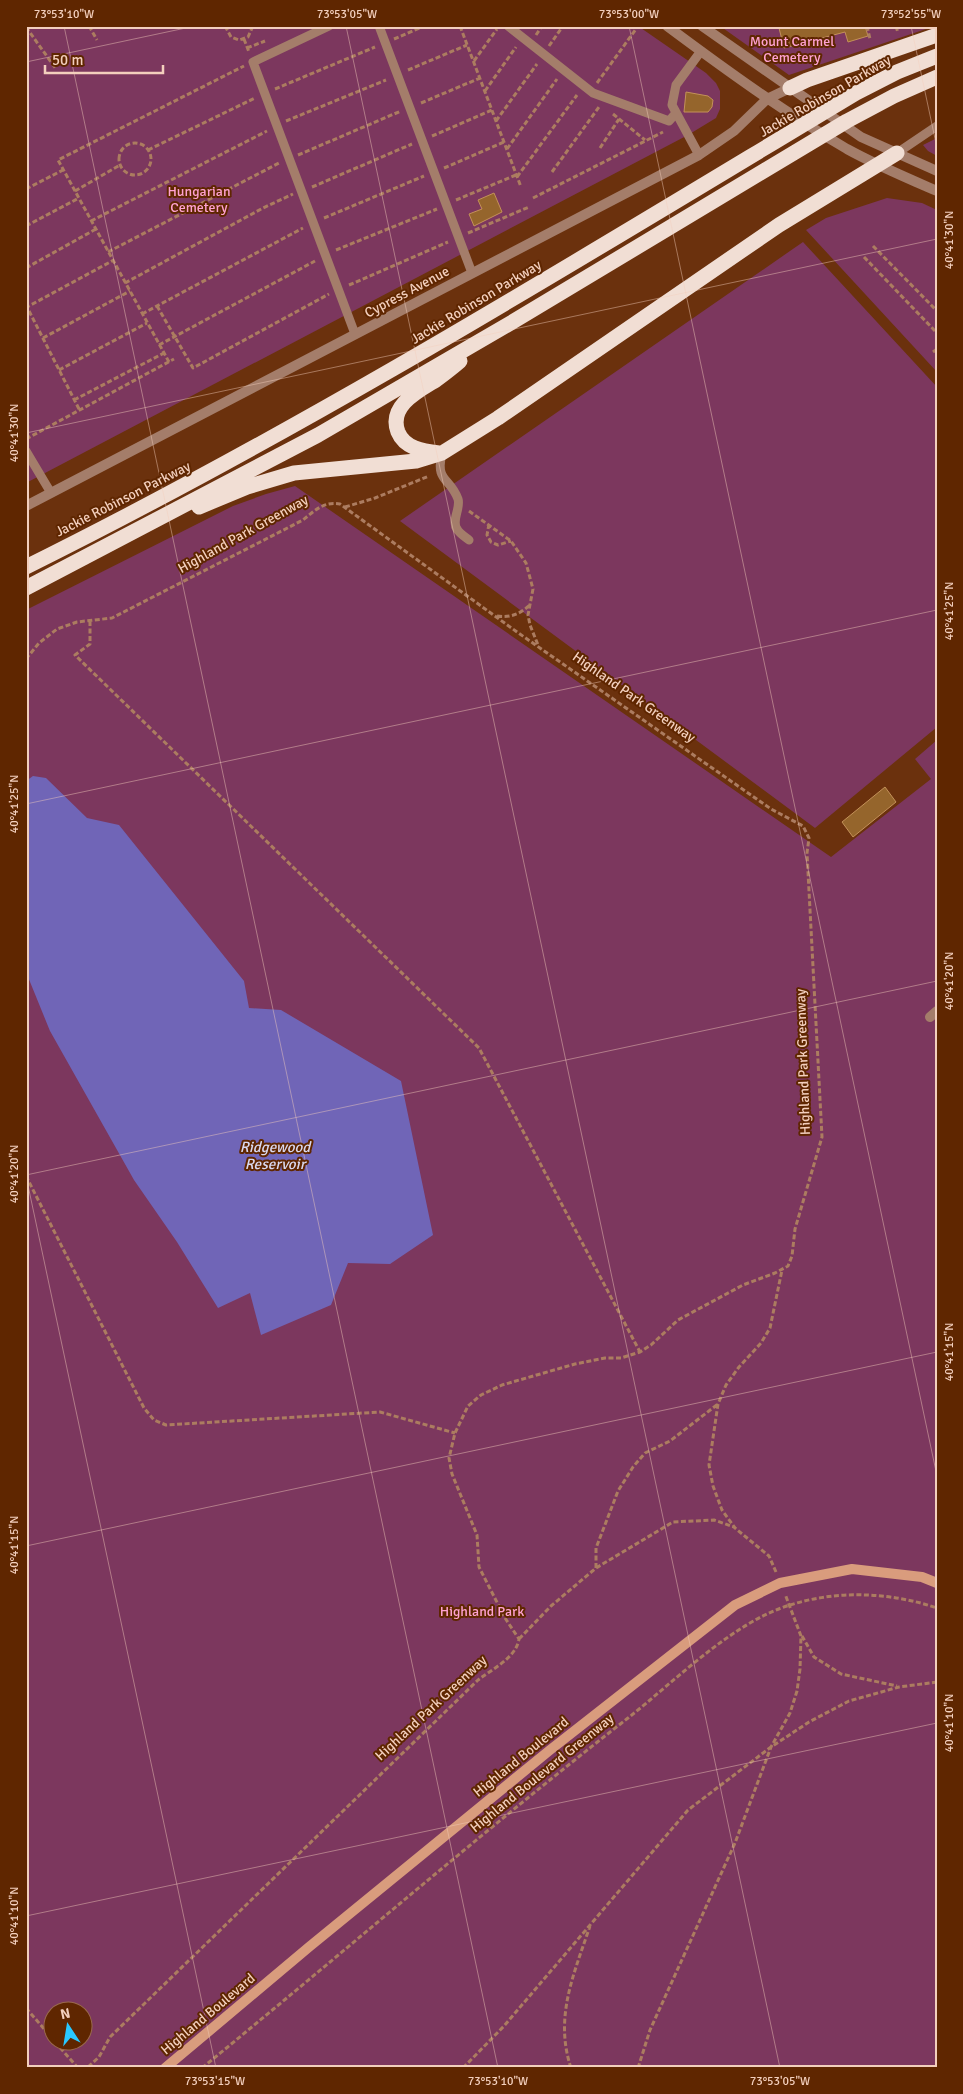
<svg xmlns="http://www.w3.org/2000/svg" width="963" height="2094" font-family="Signika,sans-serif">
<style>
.green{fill:#7c375e;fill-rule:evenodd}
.water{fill:#7065b7}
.building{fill:#95652c;stroke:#c39159}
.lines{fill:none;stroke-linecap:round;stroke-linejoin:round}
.path{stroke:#ac7c60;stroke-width:3;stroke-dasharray:5 2.5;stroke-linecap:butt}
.service{stroke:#a47d6a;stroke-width:9}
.minor{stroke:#a47d6a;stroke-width:10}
.tertiary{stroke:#a47d6a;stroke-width:10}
.secondary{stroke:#d99c7d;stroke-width:10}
.motorway{stroke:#f1ded4;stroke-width:15}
.ticks{fill:none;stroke:#f3cfbd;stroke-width:1;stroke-opacity:0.45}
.labels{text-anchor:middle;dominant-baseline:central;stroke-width:4;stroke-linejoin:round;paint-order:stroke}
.park-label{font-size:14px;fill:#ffa2d2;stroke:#5f2600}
.street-label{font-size:14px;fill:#f3cfbd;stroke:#5f2600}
.water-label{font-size:15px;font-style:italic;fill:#dad9f0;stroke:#5f2600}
.neatline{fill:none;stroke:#f3cfbd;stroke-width:2}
.ticks-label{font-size:12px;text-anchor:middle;fill:#f3cfbd}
</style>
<rect width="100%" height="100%" fill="#6b310d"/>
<path class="green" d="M26,26H638L706,73L716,83L720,91V109L716,118L688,135L26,483Z
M720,26H935L789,75Z
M937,138V156L928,151L923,145Z
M887,198L922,203L937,210V372L806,230L826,218Z
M803,242L937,387V727L815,828L400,521Z
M295,486L831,857L931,779L915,759L937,740V2068H26V610L233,506L266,494ZM52,2012H82V2042H52Z"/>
<path class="water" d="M33,776L46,778L87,818L119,825L244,981L249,1008L281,1010L401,1081L433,1235L390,1264L348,1263L331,1305L261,1335L250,1293L218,1308L177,1242L134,1180L50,1031L26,972V781Z"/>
<path class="building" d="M786,26H865L868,36L848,42L845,32L784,48L779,28Z
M686,92L708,96L713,100L712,107L708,112H684Z
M494,193L502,212L474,226L469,214L482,209L478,200Z
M885,787L896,802L853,837L842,822Z"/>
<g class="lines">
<path class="path" d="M89,26L97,40
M225,26L231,37L239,40L248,37L253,26
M460,26L521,187
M867,26L870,39
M896,26L898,33
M26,27L56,69
M536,35L542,26
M244,39L249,52
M394,39L424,26
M549,46L563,26
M247,48L265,41
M474,61L497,29
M408,70L467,45
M597,83L636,29
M275,89L375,47
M485,91L516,47
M421,103L480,78
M613,114L645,140
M286,121L386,80
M496,121L537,64
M432,136L492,110
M119 159a16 16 0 1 1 32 0a16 16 0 1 1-32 0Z
M600,148L619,119
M507,149L557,79
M148,150L255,98
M298,155L401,111
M444,168L504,142
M552,172L599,107
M517,177L577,95
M312,187L412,144
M26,189L63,170
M75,191L120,165
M533,198L663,132
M456,200L516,175
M324,218L424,176
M91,221L267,131
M26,226L79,198
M468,233L529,207
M873,246L937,311
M336,250L437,209
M108,252L279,163
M864,257L937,333
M26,268L96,229
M125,283L263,208L293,194
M349,285L448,242
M157,306L193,368L329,294
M142,314L303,228
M43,338L130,291
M159,345L315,261
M933,352L937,349
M169,362L58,160L244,66
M59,370L147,323
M74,400L164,353
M79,409L27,307L112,261
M26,439L174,359
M345,507L375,498L429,476
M469,511L511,541L526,563L533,589L528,615L530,625L538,645
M489,524L487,535L491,542L498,545L511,541
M497,616C510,618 520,614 530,605
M90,621V644L75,655L479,1048L640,1352
M26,659L39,643L57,629L77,622L112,618L303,520C314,511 324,501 340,504L517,632L771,809L803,826L809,838L807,853L822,1137L795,1229L792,1256L788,1266L775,1273L743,1285L678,1320L651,1345L640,1352L621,1358H605L575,1364L502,1385L481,1395L468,1406L455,1433L449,1458L452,1474L477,1535L479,1567L505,1618L519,1639C516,1658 492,1669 478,1680L110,2037L99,2057L87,2068
M26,1176L144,1408L154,1420L166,1425L380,1412L455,1433
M596,1568V1548L618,1491L633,1467L645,1453L670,1441L718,1404
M776,1572L769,1556L735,1528L722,1510L713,1486L709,1465L718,1404L726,1385L739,1367L761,1343L770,1328L782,1270
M802,1636L814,1657L841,1674L897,1686
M519,1639L551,1606L596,1568L673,1522L714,1520L734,1527
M26,2008L52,2038
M55,2042L78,2068
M202,2068C344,1952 483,1831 628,1718C675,1681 733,1622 790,1605C837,1590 890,1592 937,1608
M463,2068L504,2026L688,1810L771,1747L809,1722L849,1701L899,1687L937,1682
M571,2068C554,2017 574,1974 590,1926
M638,2068L650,2030L735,1843L771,1747L790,1713L797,1691L800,1669L801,1636L785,1594"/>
<path class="service" d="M329,26L253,62L355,334
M379,26L472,273
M508,26L593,93L669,121L676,113
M897,153L937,126
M699,155L672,105L676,85L701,51
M26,451L51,493
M442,453C435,482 450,477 458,499C461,508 451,521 457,529C459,533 465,537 469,540"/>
<path class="minor" d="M930,1017L937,1011"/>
<path class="tertiary" d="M667,26C726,70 784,112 847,149C876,165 907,178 937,191
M702,26L861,137L937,171
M26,506L699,155L734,131L767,99L790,88"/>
<path class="secondary" d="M165,2068L309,1947L550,1750L735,1605L780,1583L852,1569L922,1577L937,1583"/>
<path class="motorway" d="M790,88L807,80L937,35
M440,453C424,451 405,449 398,432C388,406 418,391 436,380C444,374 452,368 460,361
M199,507L247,487L294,473L416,461L442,453L498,418L779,225L897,153
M26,567C312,425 583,257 856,93L897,72L937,56
M26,588L318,435L509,324L847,121L894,96L937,77"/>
</g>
<path class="ticks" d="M64,26L498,2068M346,26L780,2068M629,26L937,1476M911,26L937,148M26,62L195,26M26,433L937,239M26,804L937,610M26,1175L937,981M26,1176L216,2068M26,1546L937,1352M26,1916L937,1723"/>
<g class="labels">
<g class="park-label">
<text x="792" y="41">Mount Carmel<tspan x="792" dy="16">Cemetery</tspan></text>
<text x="199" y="191">Hungarian<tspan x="199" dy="16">Cemetery</tspan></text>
<text x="482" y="1611">Highland Park</text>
</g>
<g class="street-label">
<text transform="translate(825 96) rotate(-30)">Jackie Robinson Parkway</text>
<text transform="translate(407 292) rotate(-28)">Cypress Avenue</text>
<text transform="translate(476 302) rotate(-31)">Jackie Robinson Parkway</text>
<text transform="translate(123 499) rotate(-27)">Jackie Robinson Parkway</text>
<text transform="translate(243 534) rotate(-29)">Highland Park Greenway</text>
<text transform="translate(634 697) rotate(35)">Highland Park Greenway</text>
<text transform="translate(803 1062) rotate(-92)">Highland Park Greenway</text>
<text transform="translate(431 1708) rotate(-43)">Highland Park Greenway</text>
<text transform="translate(521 1757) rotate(-39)">Highland Boulevard</text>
<text transform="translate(542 1773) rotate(-39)">Highland Boulevard Greenway</text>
<text transform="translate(208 2014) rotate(-40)">Highland Boulevard</text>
</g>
<g class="water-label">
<text x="275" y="1147">Ridgewood<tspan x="275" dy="17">Reservoir</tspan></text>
</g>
</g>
<rect width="963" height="2094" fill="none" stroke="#5f2600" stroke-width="55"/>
<g transform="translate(68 2026) rotate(348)"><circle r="24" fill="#5f2600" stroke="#9a6a4c"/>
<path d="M0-4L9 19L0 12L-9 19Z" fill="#29c8ff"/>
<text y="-8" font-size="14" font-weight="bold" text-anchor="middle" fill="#f3cfbd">N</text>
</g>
<path d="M45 65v8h118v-8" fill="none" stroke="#f3cfbd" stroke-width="2.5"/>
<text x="52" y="65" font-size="15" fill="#f3cfbd" stroke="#5f2600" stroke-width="4" paint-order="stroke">50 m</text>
<rect x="28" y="28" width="908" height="2038" class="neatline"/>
<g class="ticks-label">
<text x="64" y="18">73°53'10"W</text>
<text x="347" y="18">73°53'05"W</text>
<text x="629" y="18">73°53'00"W</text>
<text x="911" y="18">73°52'55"W</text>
<text transform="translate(949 240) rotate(-90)" y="4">40°41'30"N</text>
<text transform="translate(14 433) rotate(-90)" y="4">40°41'30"N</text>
<text transform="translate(949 611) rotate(-90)" y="4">40°41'25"N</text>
<text transform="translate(14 804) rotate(-90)" y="4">40°41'25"N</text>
<text transform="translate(949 981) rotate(-90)" y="4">40°41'20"N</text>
<text transform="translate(14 1174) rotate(-90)" y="4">40°41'20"N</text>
<text transform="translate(949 1352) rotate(-90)" y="4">40°41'15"N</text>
<text transform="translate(14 1545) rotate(-90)" y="4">40°41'15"N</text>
<text transform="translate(949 1723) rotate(-90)" y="4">40°41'10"N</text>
<text transform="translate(14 1916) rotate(-90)" y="4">40°41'10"N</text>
<text x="215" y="2085">73°53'15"W</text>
<text x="498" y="2085">73°53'10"W</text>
<text x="780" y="2085">73°53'05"W</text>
</g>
</svg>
